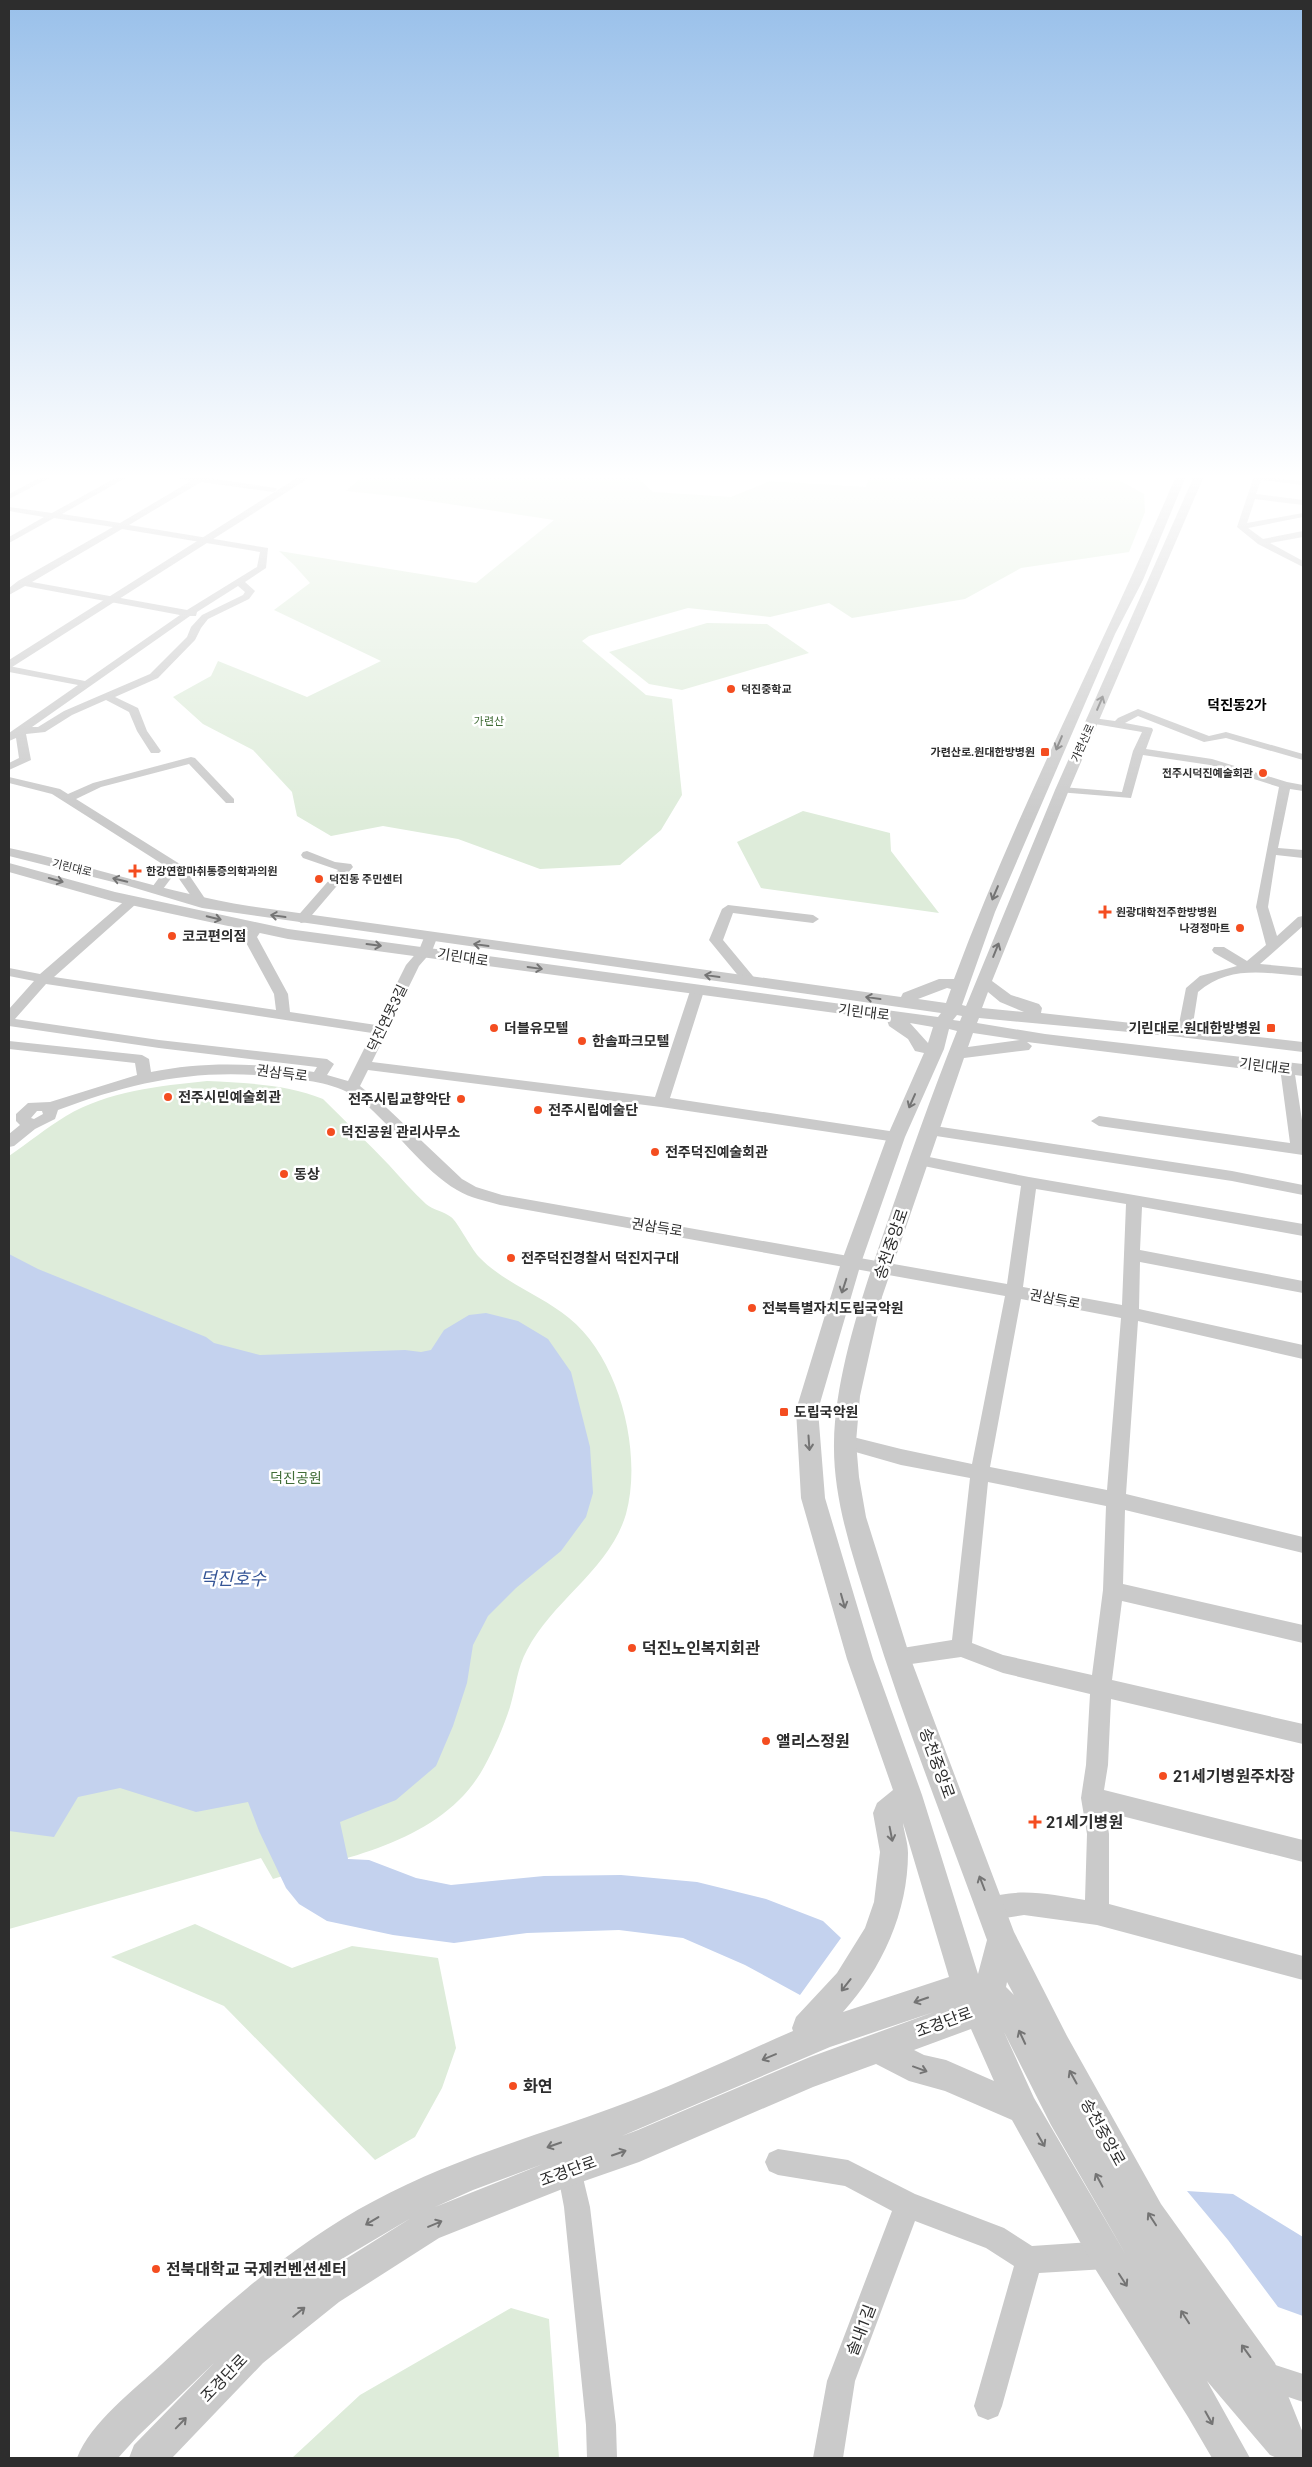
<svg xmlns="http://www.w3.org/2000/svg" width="1312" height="2467" font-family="Roboto,'Noto Sans KR',sans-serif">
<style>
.green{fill:#deecda}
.water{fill:#c4d2ee}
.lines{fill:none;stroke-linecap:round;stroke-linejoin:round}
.minor{fill:#cacaca;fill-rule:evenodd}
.tertiary{fill:#cacaca;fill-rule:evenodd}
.oneway{stroke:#747474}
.poi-dot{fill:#f44d20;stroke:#fff;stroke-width:2}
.labels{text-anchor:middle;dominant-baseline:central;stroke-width:5;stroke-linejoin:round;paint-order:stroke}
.far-poi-label{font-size:11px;font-weight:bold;fill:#2d2d2d;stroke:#fff;text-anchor:start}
.far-park-label{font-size:11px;fill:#416d37;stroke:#fff}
.far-street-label{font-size:11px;fill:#2d2d2d;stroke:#fff}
.far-quarter-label{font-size:14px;font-weight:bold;fill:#000;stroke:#fff}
.poi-label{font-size:14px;font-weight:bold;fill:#2d2d2d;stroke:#fff;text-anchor:start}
.street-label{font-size:14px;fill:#2d2d2d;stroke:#fff}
.park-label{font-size:14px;fill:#416d37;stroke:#fff}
.near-street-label{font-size:16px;fill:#2d2d2d;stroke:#fff}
.near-poi-label{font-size:16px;font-weight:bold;fill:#2d2d2d;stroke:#fff;text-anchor:start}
.near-water-label{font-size:18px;font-style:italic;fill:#355596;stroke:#fff}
</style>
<rect width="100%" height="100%" fill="#fff"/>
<path class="green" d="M363,476H636L653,492L731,497L770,481L866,487L869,476H1058L1119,480L1144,494L1145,512L1129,552L1021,568L965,599L852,618L829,603L770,617L688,608L589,636L582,641L646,695L672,699L682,795L661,830L620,865L540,869L458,839L383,826L331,836L297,816L292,792L253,750L203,724L173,697L211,676L218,661L307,697L381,661L274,610L310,583L294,565L279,551L476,583L554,520L403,497L346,491Z
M707,623L767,624L809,653L682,690L649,684L609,652Z
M803,811L890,833L891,851L939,913L761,888L737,842Z
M207,1081C245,1083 287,1084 323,1099C345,1121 367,1142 389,1165C401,1178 413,1192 426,1204C433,1210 443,1211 451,1217C457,1221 470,1247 479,1257C504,1283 541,1295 569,1318C619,1358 643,1452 626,1514C610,1569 553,1600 527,1650C517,1668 516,1687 510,1707C504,1726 494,1749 484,1767C443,1842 347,1857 273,1879L261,1858L9,1929V1156C28,1143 46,1128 66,1116C108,1091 159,1086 207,1081Z
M195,1924L292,1968L352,1946L438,1958L456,2048L442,2088L415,2137L375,2160L224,2006L111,1957Z
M511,2308L549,2319L559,2458H292L360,2395Z"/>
<path class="water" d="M9,1254L38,1269L206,1337L214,1343L260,1355L405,1350L421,1352L431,1350L444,1330L469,1315L486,1313L518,1321L548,1339L571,1372L590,1447L593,1493L586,1517L561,1551L516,1588L488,1616L473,1645L467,1683L453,1726L436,1766L396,1800L340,1822L348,1859L369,1860L416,1878L451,1885L544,1876L621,1875L697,1882L766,1899L823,1921L841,1938L800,1995L745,1965L683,1938L619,1930L527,1933L454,1943L393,1935L327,1921L299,1904L286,1888L259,1831L248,1802L196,1812L120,1788L78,1797L54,1837L9,1831Z
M1187,2191L1233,2194L1303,2237V2316L1278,2307L1228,2240Z"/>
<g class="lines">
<path class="minor" d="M43,476H53L9,499V494Z
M119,476H129L62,514L120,523L191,481L168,476H210L208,478L276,488L277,490L273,492L201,482L129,525L268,548L266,568L245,582L255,591L249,599L208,619L201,628L195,640L158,678L115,697L138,708L147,731L161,751L159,753H151L137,731L129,712L106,700L72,715L45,732L26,734L31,760L9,770V763L19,758L16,738L9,741V733L78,685L9,672V666L85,681L180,615L25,586L9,595V588L18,581L113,527L54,518L9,543V537L44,517L9,511V507L52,513ZM122,529L260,552L257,567L187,610L32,582ZM238,586L245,592L243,595L202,615L191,627L187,637L150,674L64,711L38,727H32L190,616H196L197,612Z
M1254,476L1303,481V485L1261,480L1256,494L1303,500V505L1255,499L1247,523L1303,513V517L1248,528L1263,539L1303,531V537L1270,543L1303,561V567L1258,544L1237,527Z
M1138,709L1209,736L1226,732L1303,754V760L1226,738L1204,742L1138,716L1125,723L1152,728L1153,730L1146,749L1212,759L1287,782L1303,785V791L1290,789L1278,848L1303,850V858L1276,855L1268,907L1277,936L1298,917L1303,916V926L1260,964L1303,968V976C1265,973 1229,965 1198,992L1193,1024L1196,1034L1189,1038L1184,1037L1179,1024L1186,988L1200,976L1237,966L1214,953L1212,950L1214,947H1224L1247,961L1266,945L1256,907L1279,787L1210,765L1143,755L1131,798L1058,792L1056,790L1062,787L1122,792L1133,751L1142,732L1089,723L1088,721L1093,718L1115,721L1118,718Z
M191,757L195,758L234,799V803H226L189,764L101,787L76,799L183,866L208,903L202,907L198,906L175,873L160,893H152L150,890L167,867L52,794L9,783V777L60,789L68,794L93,783Z
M307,851L335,862L351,864L353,867L306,922L301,923L295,919L338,870L303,858L301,855L303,852Z
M132,897L138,901L136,904L54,977L276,1010L274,994L243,937L252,925L257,924L263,928L257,937L288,994L290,1012L376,1025L406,965L419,950L425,935L430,934L437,938L432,951L419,966L372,1062L655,1097L690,991L697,987L704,991L670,1098L896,1132L901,1133L904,1137L901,1141L896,1142L661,1107L368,1070L360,1086L388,1109L462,1179L476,1187L502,1195L1007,1284L1021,1186L919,1165L914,1164L911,1160L914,1156L919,1155L1029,1177L1303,1224V1236L1142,1207L1140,1250L1303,1281V1293L1140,1262L1139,1309L1303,1345V1359L1138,1321L1126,1494L1303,1537V1553L1125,1510L1123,1584L1303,1625V1643L1122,1601L1112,1680L1303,1724V1744L1111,1699L1108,1765L1104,1790L1303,1840V1862L1106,1812L1109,1834V1904L1303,1956V1980L1097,1925L1024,1915L992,1920L984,1916L980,1908L984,1900C1017,1886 1052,1895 1085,1900L1087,1834L1081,1798L1086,1765L1090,1694L1003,1673L961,1657L897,1666L890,1664L887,1657L890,1650L952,1640L970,1478L901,1465L838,1447L836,1442L838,1437L845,1435L901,1449L972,1464L1005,1296L500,1205C486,1201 470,1198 457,1190C424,1171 394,1128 363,1102C342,1085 315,1081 288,1078C204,1067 137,1080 58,1110L55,1119L35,1129L14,1146L9,1147V1134L20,1125L16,1121V1114L28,1103L50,1102L137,1075L135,1063L9,1049V1041L142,1055L149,1059L151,1072C205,1061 259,1063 314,1072L317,1067L159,1048L9,1026V1009L34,981L9,976V968L40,974L128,898ZM46,984L372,1033L348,1081L327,1075L334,1064L327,1059L159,1040L15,1019ZM37,1111H42L43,1114L34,1119L31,1118ZM1036,1189L1126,1204L1122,1305L1023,1287ZM1021,1299L1121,1318L1107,1490L990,1467ZM988,1482L1106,1506L1103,1590L1092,1675L1003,1655L972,1643Z
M728,905L813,915L819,919L813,923L733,913L723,940L757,981L750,985L745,984L709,940L722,909Z
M1287,1063L1294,1068L1303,1127V1155L1099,1126L1091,1121L1099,1116L1290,1143L1280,1068Z
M928,1125L1232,1171L1303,1185V1195L1232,1181L923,1134L920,1130L923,1126Z
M778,2149L848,2160L915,2194L1004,2228L1032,2246L1106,2241L1116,2245L1120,2255L1116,2265L1106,2269L1039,2273L1002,2406L998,2416L988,2420L978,2416L974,2406L1014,2266L986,2248L915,2221L855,2381L843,2458H813L827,2381L892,2211L845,2186L778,2175L769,2171L765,2162L769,2153Z
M570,2157L579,2161L590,2207L616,2425L617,2458H587L586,2425L564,2207L557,2170L561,2161Z
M1263,2361L1303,2374V2402L1253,2385L1249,2375L1253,2365Z"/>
<path class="tertiary" d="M300,476H312L9,669V660Z
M1176,476H1186L1143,580L1115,634L995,912L962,1005L966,1006L1055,790L1194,476H1204L1069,790L992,981L1011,995L1039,1004L1042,1008L1041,1013L1303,1042V1052L1172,1036L979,1018L977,1023L1045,1034L1303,1064V1076L1027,1042L1032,1046L1029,1050L964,1058L882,1297L860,1396L856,1442L859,1477L866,1517L910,1657L1014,1932L1067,2036L1161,2204L1275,2363L1303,2433V2458H1277L1270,2455L1207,2381L1250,2458H1212L1188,2417L1094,2267L1012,2120L945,2091L909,2081L876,2064L813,2087L639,2162L570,2186L439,2238L339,2302L263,2363L172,2458H129L134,2445L214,2363L138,2436L118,2458H77C90,2423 135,2389 162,2364C226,2304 296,2242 374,2201C449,2160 533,2137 612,2108C674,2086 733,2057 793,2031L792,2028L796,2017L837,1973L865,1928L874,1902L880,1852L873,1813L877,1803L893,1790L847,1659L801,1498L796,1410L841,1263L887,1137L924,1053L915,1051L908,1039L889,1026L887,1020L288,939L112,901L9,872V863L115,892L288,929L938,1017L941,1013L202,908L125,885L9,856V848C89,865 168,893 249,906L901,997L903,993L939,979H954C1018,807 1104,644 1176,476ZM947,988L951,989L946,1003L918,999ZM988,992L1000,1002L1024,1012L982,1008ZM957,1015L962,1016L960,1021L953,1020ZM910,1023L933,1027L928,1043ZM949,1029L957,1031C931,1096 908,1162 885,1229C863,1293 835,1375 834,1443C833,1502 854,1559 871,1615C905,1725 948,1832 987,1940L978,1974L922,1795L873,1659L825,1498L818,1410L861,1263L905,1137L944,1049ZM973,1033L1020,1040L968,1047ZM903,1823L949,1977L843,2012C882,1969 908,1912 908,1853C908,1843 904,1832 903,1823ZM1007,1982L1014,1995L1006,1987ZM934,2012L810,2057L638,2130L622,2136L830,2047ZM971,2029L994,2081L946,2060L924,2055L914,2050ZM1004,2032L1051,2125L1126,2255L1034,2098ZM543,2164L435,2207L473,2190ZM411,2218L320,2275L335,2263Z"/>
</g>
<defs><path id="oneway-shaft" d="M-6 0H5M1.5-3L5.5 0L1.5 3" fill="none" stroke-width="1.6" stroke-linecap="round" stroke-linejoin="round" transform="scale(1.25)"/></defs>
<g class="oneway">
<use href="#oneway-shaft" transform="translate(1100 703) rotate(-67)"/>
<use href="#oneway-shaft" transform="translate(1059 743) rotate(113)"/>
<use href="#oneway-shaft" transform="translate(56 880) rotate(16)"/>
<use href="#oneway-shaft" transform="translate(120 880) rotate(-166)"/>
<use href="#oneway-shaft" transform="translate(995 893) rotate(113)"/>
<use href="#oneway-shaft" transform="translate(278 916) rotate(-172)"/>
<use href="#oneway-shaft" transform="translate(214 918) rotate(13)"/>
<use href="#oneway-shaft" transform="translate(374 945) rotate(7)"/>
<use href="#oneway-shaft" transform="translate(481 945) rotate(-172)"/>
<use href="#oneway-shaft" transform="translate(996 950) rotate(-68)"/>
<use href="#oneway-shaft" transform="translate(535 968) rotate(8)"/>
<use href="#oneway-shaft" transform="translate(712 976) rotate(-172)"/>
<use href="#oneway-shaft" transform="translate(873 998) rotate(-172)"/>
<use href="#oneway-shaft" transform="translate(912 1101) rotate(114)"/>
<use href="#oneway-shaft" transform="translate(844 1286) rotate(108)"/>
<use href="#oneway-shaft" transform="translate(809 1443) rotate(86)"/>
<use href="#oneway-shaft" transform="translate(843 1601) rotate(74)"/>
<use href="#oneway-shaft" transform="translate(891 1834) rotate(79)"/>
<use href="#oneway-shaft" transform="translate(982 1883) rotate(-111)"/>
<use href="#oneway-shaft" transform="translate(846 1985) rotate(128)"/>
<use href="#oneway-shaft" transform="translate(921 2000) rotate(161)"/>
<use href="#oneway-shaft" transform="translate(1022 2037) rotate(-115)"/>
<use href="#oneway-shaft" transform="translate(769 2057) rotate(157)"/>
<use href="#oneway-shaft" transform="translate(920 2069) rotate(20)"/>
<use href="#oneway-shaft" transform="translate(1073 2077) rotate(-119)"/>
<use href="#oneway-shaft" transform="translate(1041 2140) rotate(60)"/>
<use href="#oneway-shaft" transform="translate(554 2145) rotate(161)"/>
<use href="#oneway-shaft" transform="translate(619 2153) rotate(-19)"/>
<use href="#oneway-shaft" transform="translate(1099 2180) rotate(-118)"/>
<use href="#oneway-shaft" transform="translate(1152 2219) rotate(-123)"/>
<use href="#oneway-shaft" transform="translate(372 2221) rotate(149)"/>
<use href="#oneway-shaft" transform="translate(435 2224) rotate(-23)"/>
<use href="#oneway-shaft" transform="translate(1123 2280) rotate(57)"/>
<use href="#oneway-shaft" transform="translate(299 2312) rotate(-39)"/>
<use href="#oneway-shaft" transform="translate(1185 2317) rotate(-123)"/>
<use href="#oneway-shaft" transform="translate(1246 2351) rotate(-126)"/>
<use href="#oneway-shaft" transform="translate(1209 2418) rotate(61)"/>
<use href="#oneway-shaft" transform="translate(181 2423) rotate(-46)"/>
</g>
<linearGradient id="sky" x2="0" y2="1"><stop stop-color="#99c0ea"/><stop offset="0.58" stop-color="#fff"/><stop offset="1" stop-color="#fff" stop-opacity="0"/></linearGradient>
<rect width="1312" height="822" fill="url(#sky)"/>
<g class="poi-dot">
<circle cx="731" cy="689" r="5"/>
<rect x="1040" y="747" width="10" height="10" rx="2.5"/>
<circle cx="1263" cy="773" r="5"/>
<path d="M132.5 863.5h5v5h5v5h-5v5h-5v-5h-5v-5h5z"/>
<circle cx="319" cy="879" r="5"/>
<path d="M1102.5 904.5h5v5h5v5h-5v5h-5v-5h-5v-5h5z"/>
<circle cx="1240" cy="928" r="5"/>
<circle cx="172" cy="936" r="5"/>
<circle cx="494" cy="1028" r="5"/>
<rect x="1266" y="1023" width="10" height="10" rx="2.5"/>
<circle cx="582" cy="1041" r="5"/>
<circle cx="168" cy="1097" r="5"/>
<circle cx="461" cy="1099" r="5"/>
<circle cx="538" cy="1110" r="5"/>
<circle cx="331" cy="1132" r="5"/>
<circle cx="655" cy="1152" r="5"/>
<circle cx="284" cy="1174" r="5"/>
<circle cx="511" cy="1258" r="5"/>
<circle cx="752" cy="1308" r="5"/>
<rect x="779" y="1407" width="10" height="10" rx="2.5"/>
<circle cx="632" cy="1648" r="5"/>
<circle cx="766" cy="1741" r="5"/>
<circle cx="1163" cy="1776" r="5"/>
<path d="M1032.5 1814.5h5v5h5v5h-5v5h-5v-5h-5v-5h5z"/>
<circle cx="513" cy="2086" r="5"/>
<circle cx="156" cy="2269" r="5"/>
</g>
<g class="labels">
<g class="far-poi-label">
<text x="741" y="689">덕진중학교</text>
<text x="1035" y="752" text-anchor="end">가련산로.원대한방병원</text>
<text x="1253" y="773" text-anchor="end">전주시덕진예술회관</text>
<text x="146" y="871">한강연합마취통증의학과의원</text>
<text x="329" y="879">덕진동 주민센터</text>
<text x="1116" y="912">원광대학전주한방병원</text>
<text x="1230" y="928" text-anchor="end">나경정마트</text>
</g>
<g class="far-park-label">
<text x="489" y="721">가련산</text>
</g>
<g class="far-street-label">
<text transform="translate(1083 743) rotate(-66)">가련산로</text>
<text transform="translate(72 868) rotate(14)">기린대로</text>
</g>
<g class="far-quarter-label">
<text x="1237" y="705">덕진동2가</text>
</g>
<g class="poi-label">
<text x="182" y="936">코코편의점</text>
<text x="504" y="1028">더블유모텔</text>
<text x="1261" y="1028" text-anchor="end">기린대로.원대한방병원</text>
<text x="592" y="1041">한솔파크모텔</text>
<text x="178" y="1097">전주시민예술회관</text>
<text x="451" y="1099" text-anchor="end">전주시립교향악단</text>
<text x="548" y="1110">전주시립예술단</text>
<text x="341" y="1132">덕진공원 관리사무소</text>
<text x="665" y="1152">전주덕진예술회관</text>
<text x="294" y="1174">동상</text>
<text x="521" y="1258">전주덕진경찰서 덕진지구대</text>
<text x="762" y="1308">전북특별자치도립국악원</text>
<text x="794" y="1412">도립국악원</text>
</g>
<g class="street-label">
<text transform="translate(463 957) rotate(9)">기린대로</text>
<text transform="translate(864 1012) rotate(7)">기린대로</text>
<text transform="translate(387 1018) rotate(-64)">덕진연못3길</text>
<text transform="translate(1265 1066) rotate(7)">기린대로</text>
<text transform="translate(282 1073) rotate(7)">권삼득로</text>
<text transform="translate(657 1227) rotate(9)">권삼득로</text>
<text transform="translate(1055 1299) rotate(11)">권삼득로</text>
</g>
<g class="park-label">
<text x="296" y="1478">덕진공원</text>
</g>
<g class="near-street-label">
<text transform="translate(891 1244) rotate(-71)">송천중앙로</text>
<text transform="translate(937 1763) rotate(70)">송천중앙로</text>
<text transform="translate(944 2022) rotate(-20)">조경단로</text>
<text transform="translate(1103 2132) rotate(61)">송천중앙로</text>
<text transform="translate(568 2171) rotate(-20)">조경단로</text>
<text transform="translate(861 2330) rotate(-69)">솔내1길</text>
<text transform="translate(224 2378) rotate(-46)">조경단로</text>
</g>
<g class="near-poi-label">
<text x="642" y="1648">덕진노인복지회관</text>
<text x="776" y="1741">앨리스정원</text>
<text x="1173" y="1776">21세기병원주차장</text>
<text x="1046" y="1822">21세기병원</text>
<text x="523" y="2086">화연</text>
<text x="166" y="2269">전북대학교 국제컨벤션센터</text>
</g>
<g class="near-water-label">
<text x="233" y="1578">덕진호수</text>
</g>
</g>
<rect width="1312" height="2467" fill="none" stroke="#2d2d2d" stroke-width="20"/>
</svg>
